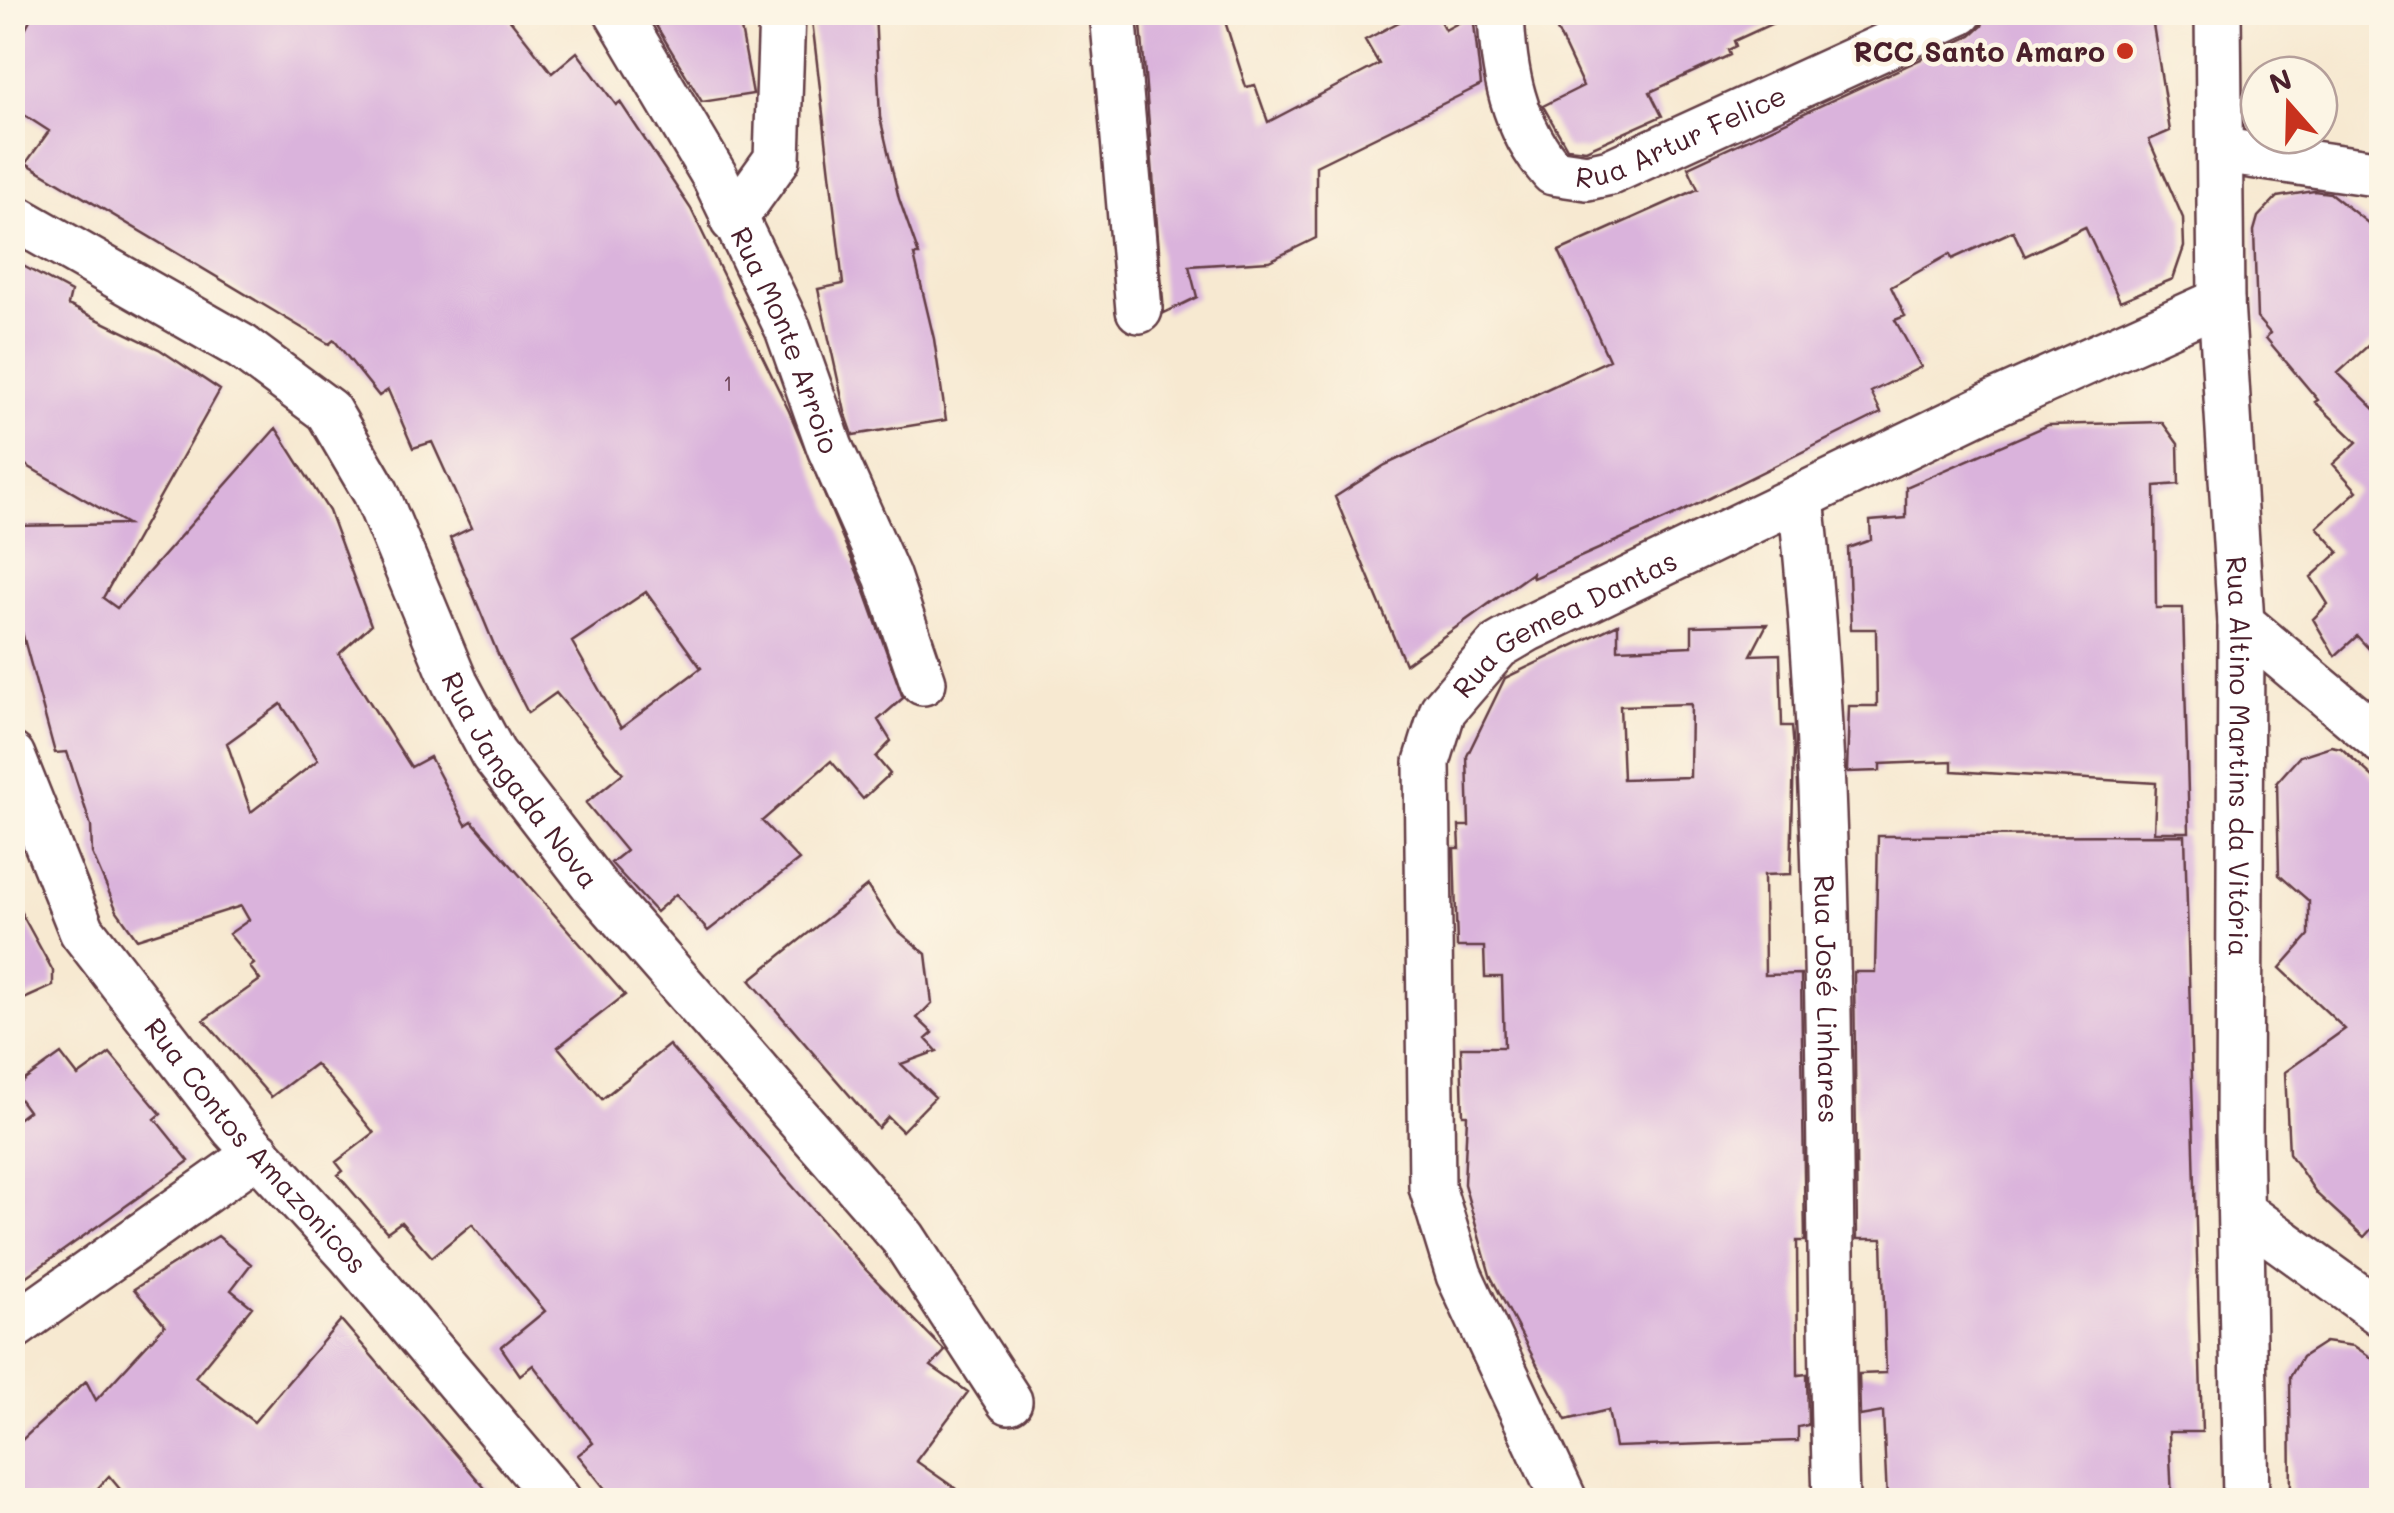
<svg xmlns="http://www.w3.org/2000/svg" width="2394" height="1513" font-family="Mali,sans-serif">
<style>
.building{fill:#dab3dc;fill-rule:evenodd}
.lines{fill:none;stroke-linecap:round;stroke-linejoin:round}
.minor-casing{stroke:#643d44;stroke-width:50}
.minor{stroke:#fff;stroke-width:45}
.poi-dot{fill:#c8321e;stroke:#fcf5e5;stroke-width:4}
.labels{text-anchor:middle;dominant-baseline:central;stroke-width:9;stroke-linejoin:round;paint-order:stroke}
.number-label{font-size:22px;fill:#6e4457}
.poi-label{font-size:28px;font-weight:bold;fill:#4a1f2b;stroke:#fcf5e5;text-anchor:end}
.street-label{font-size:28px;fill:#4a1f2b;stroke:#fcf5e5}
</style>
<rect width="100%" height="100%" fill="#fcf5e5"/>
<filter id="ink" filterUnits="userSpaceOnUse"><feTurbulence type="fractalNoise" baseFrequency=".01" numOctaves="2"/><feDisplacementMap in="SourceGraphic" scale="20" xChannelSelector="R" yChannelSelector="G"/><feConvolveMatrix kernelMatrix="1 2 1 2 8 2 1 2 1" color-interpolation-filters="sRGB"/></filter>
<filter id="wash" filterUnits="userSpaceOnUse"><feTurbulence type="fractalNoise" baseFrequency=".0048" numOctaves="4" result="noise"/><feDisplacementMap in="SourceGraphic" scale="40" xChannelSelector="R" yChannelSelector="G"/><feGaussianBlur stdDeviation="2.25" result="paint"/><feColorMatrix in="noise" values="0 0 0 0 0 0 0 0 0 0 0 0 0 0 0 0 0 1.4 0 .05"/><feComposite in="paint" operator="in"/></filter>
<g filter="url(#wash)">
<rect width="100%" height="100%" fill="#f7e9d1"/>
<g id="blocks">
<path class="building" d="M34,12H504L552,73L577,52L616,105L620,102L691,209L789,411L863,586L903,698L878,720L891,741L876,757L890,774L863,799L831,761L762,821L799,860L708,931L676,894L656,912L611,863L626,851L586,803L623,773L556,693L528,713L497,652L450,538L471,528L432,442L413,448L388,390L379,396L334,340L329,344L26,163L49,131L12,107V54ZM646,592L701,668L621,728L572,642Z
M648,12H738L753,94L702,102Z
M811,12H875L880,117L899,199L919,255H914L934,339L946,420L853,435L845,412L818,289L843,284Z
M1140,12H1222L1246,87L1255,85L1268,122L1379,64L1365,40L1418,12H1435L1445,30L1473,15L1481,85L1316,166V238L1269,261L1189,266L1197,297L1164,313Z
M1591,12H1797L1734,41L1736,46L1728,50L1730,55L1650,92L1662,116L1586,150L1567,148L1543,106L1583,86L1556,28Z
M1986,12H2151L2170,131L2149,140L2183,218L2184,247L2173,279L2120,301L2085,227L2025,256L2013,231L1952,259L1950,254L1891,287L1905,316L1895,320L1921,367L1871,392L1881,413L1675,515L1533,578L1532,573L1405,664L1335,497L1385,465L1609,360L1559,251L1698,189L1688,167L1971,36L1982,26Z
M2314,191L2330,193L2382,234V333L2338,373L2382,416V663L2357,636L2335,656L2313,619L2328,604L2311,577L2339,552L2317,527L2357,491L2333,464L2357,442L2315,402L2318,400L2266,338L2270,333L2257,318L2254,231L2258,217L2277,197Z
M12,260L71,292L68,305L159,349L220,390L103,598L117,608L276,428L329,511L371,625L339,654L411,767L430,757L466,825L472,821L625,995L558,1047L602,1099L669,1045L866,1270L945,1351L931,1366L968,1392L916,1461L972,1500H614L578,1455L593,1443L533,1365L520,1375L501,1347L545,1311L472,1224L432,1257L401,1222L387,1232L338,1175L343,1171L336,1162L374,1133L332,1082L315,1064L271,1097L204,1020L260,980L250,967L254,964L229,934L249,920L241,906L137,939L117,911L92,853L91,826L67,752L55,753L12,595L17,592L12,526L127,524L12,457ZM281,704L318,760L251,812L227,743Z
M2162,422L2178,444L2179,484L2155,486L2156,608H2183L2189,832H2154L2156,783L1952,771V761L1880,764V771L1847,772L1849,706H1877L1876,629H1851L1848,548L1871,540L1870,521L1906,518V487L2048,425Z
M1618,624V649L1692,646V626L1767,624L1751,655L1780,654L1782,726H1792L1794,750L1791,874L1764,875L1765,975L1801,974L1805,1241H1797L1798,1375L1807,1374L1808,1425L1798,1427V1441L1615,1447L1608,1410L1566,1420L1490,1275L1464,1184L1467,1115H1463L1461,1047H1504L1502,977H1485L1484,947H1457L1454,848H1460L1459,826H1469L1467,756L1505,678ZM1691,704L1690,777L1623,779L1620,706Z
M2331,746L2341,748L2382,785V1217L2364,1237L2317,1194L2289,1153L2285,1072L2345,1029L2280,968L2309,935V901L2279,875L2277,782L2300,756Z
M2185,835L2202,1432H2169L2172,1500H1887L1883,1412L1860,1416L1859,1374L1886,1373L1882,1239H1857L1854,972H1875L1878,836Z
M867,886L896,929L926,954L932,1003L917,1018L933,1033L926,1039L937,1051L901,1064L935,1097L902,1131L888,1117L878,1128L750,980Z
M12,896L53,971V986L24,999L12,973Z
M110,1053L161,1114L155,1119L189,1161L12,1287V1123L28,1111L12,1089L61,1054L78,1076Z
M218,1236L251,1264L231,1290L252,1307L195,1377L254,1422L341,1320L495,1500H129L109,1476L87,1500H12V1449L86,1381L96,1400L165,1325L134,1289Z
M2325,1342L2354,1346L2382,1365V1500H2291L2290,1377L2302,1357Z"/>
</g>
</g>
<g filter="url(#ink)">
<use href="#blocks" fill-opacity="0" stroke="#643d44" stroke-width="2.5"/>
<g class="lines">
<defs>
<g id="minor">
<path id="s1" d="M617,12L715,177L788,329L830,448L887,576L923,682"/>
<path d="M1113,12L1139,310"/>
<path id="s2" d="M1501,12C1503,71 1513,127 1553,172L1587,177L1610,172L1960,12"/>
<path id="s3" d="M2218,12L2221,301L2241,623L2239,1132L2246,1500"/>
<path d="M2222,151L2382,174"/>
<path id="s4" d="M12,216L242,347L328,411L376,493L455,683L493,754L594,885L903,1238L1009,1401"/>
<path d="M733,220L777,159L782,12"/>
<path id="s5" d="M1801,498C1837,831 1825,1167 1836,1500"/>
<path d="M2241,623L2382,741"/>
<path id="s6" d="M12,756L82,931L234,1128L349,1253L558,1500"/>
<path d="M2244,1214L2382,1314"/>
<path d="M12,1328L258,1153"/>
<path id="s7" d="M1564,1500L1459,1275L1432,1187L1427,762L1443,710L1498,646L1527,629L1991,405L2221,301"/>
</g>
</defs>
<use href="#minor" class="minor-casing"/>
<use href="#minor" class="minor"/>
</g>
</g>
<circle class="poi-dot" cx="2125" cy="51" r="10"/>
<g class="labels">
<g class="number-label">
<text x="728" y="382">1</text>
</g>
<g class="poi-label">
<text x="2105" y="51">RCC Santo Amaro</text>
</g>
<g class="street-label">
<text stroke="none"><textPath href="#s2" startOffset="308">Rua Artur Felice</textPath></text>
<text stroke="none"><textPath href="#s1" startOffset="370">Rua Monte Arroio</textPath></text>
<text stroke="none"><textPath href="#s7" startOffset="972">Rua Gemea Dantas</textPath></text>
<text stroke="none"><textPath href="#s3" startOffset="745">Rua Altino Martins da Vitória</textPath></text>
<text stroke="none"><textPath href="#s4" startOffset="790">Rua Jangada Nova</textPath></text>
<text stroke="none"><textPath href="#s5" startOffset="502">Rua José Linhares</textPath></text>
<text stroke="none"><textPath href="#s6" startOffset="465">Rua Contos Amazonicos</textPath></text>
</g>
</g>
<rect width="2394" height="1513" fill="none" stroke="#fcf5e5" stroke-width="50"/>
<g transform="translate(2289 105) rotate(340)"><circle r="48" fill="#fcf5e5" stroke="#b59f9b" stroke-width="2.5"/>
<path d="M0-8L18 38L0 25L-18 38Z" fill="#c8321e"/>
<text y="-15" font-size="28" font-weight="bold" text-anchor="middle" fill="#4a1f2b">N</text>
</g>
</svg>
